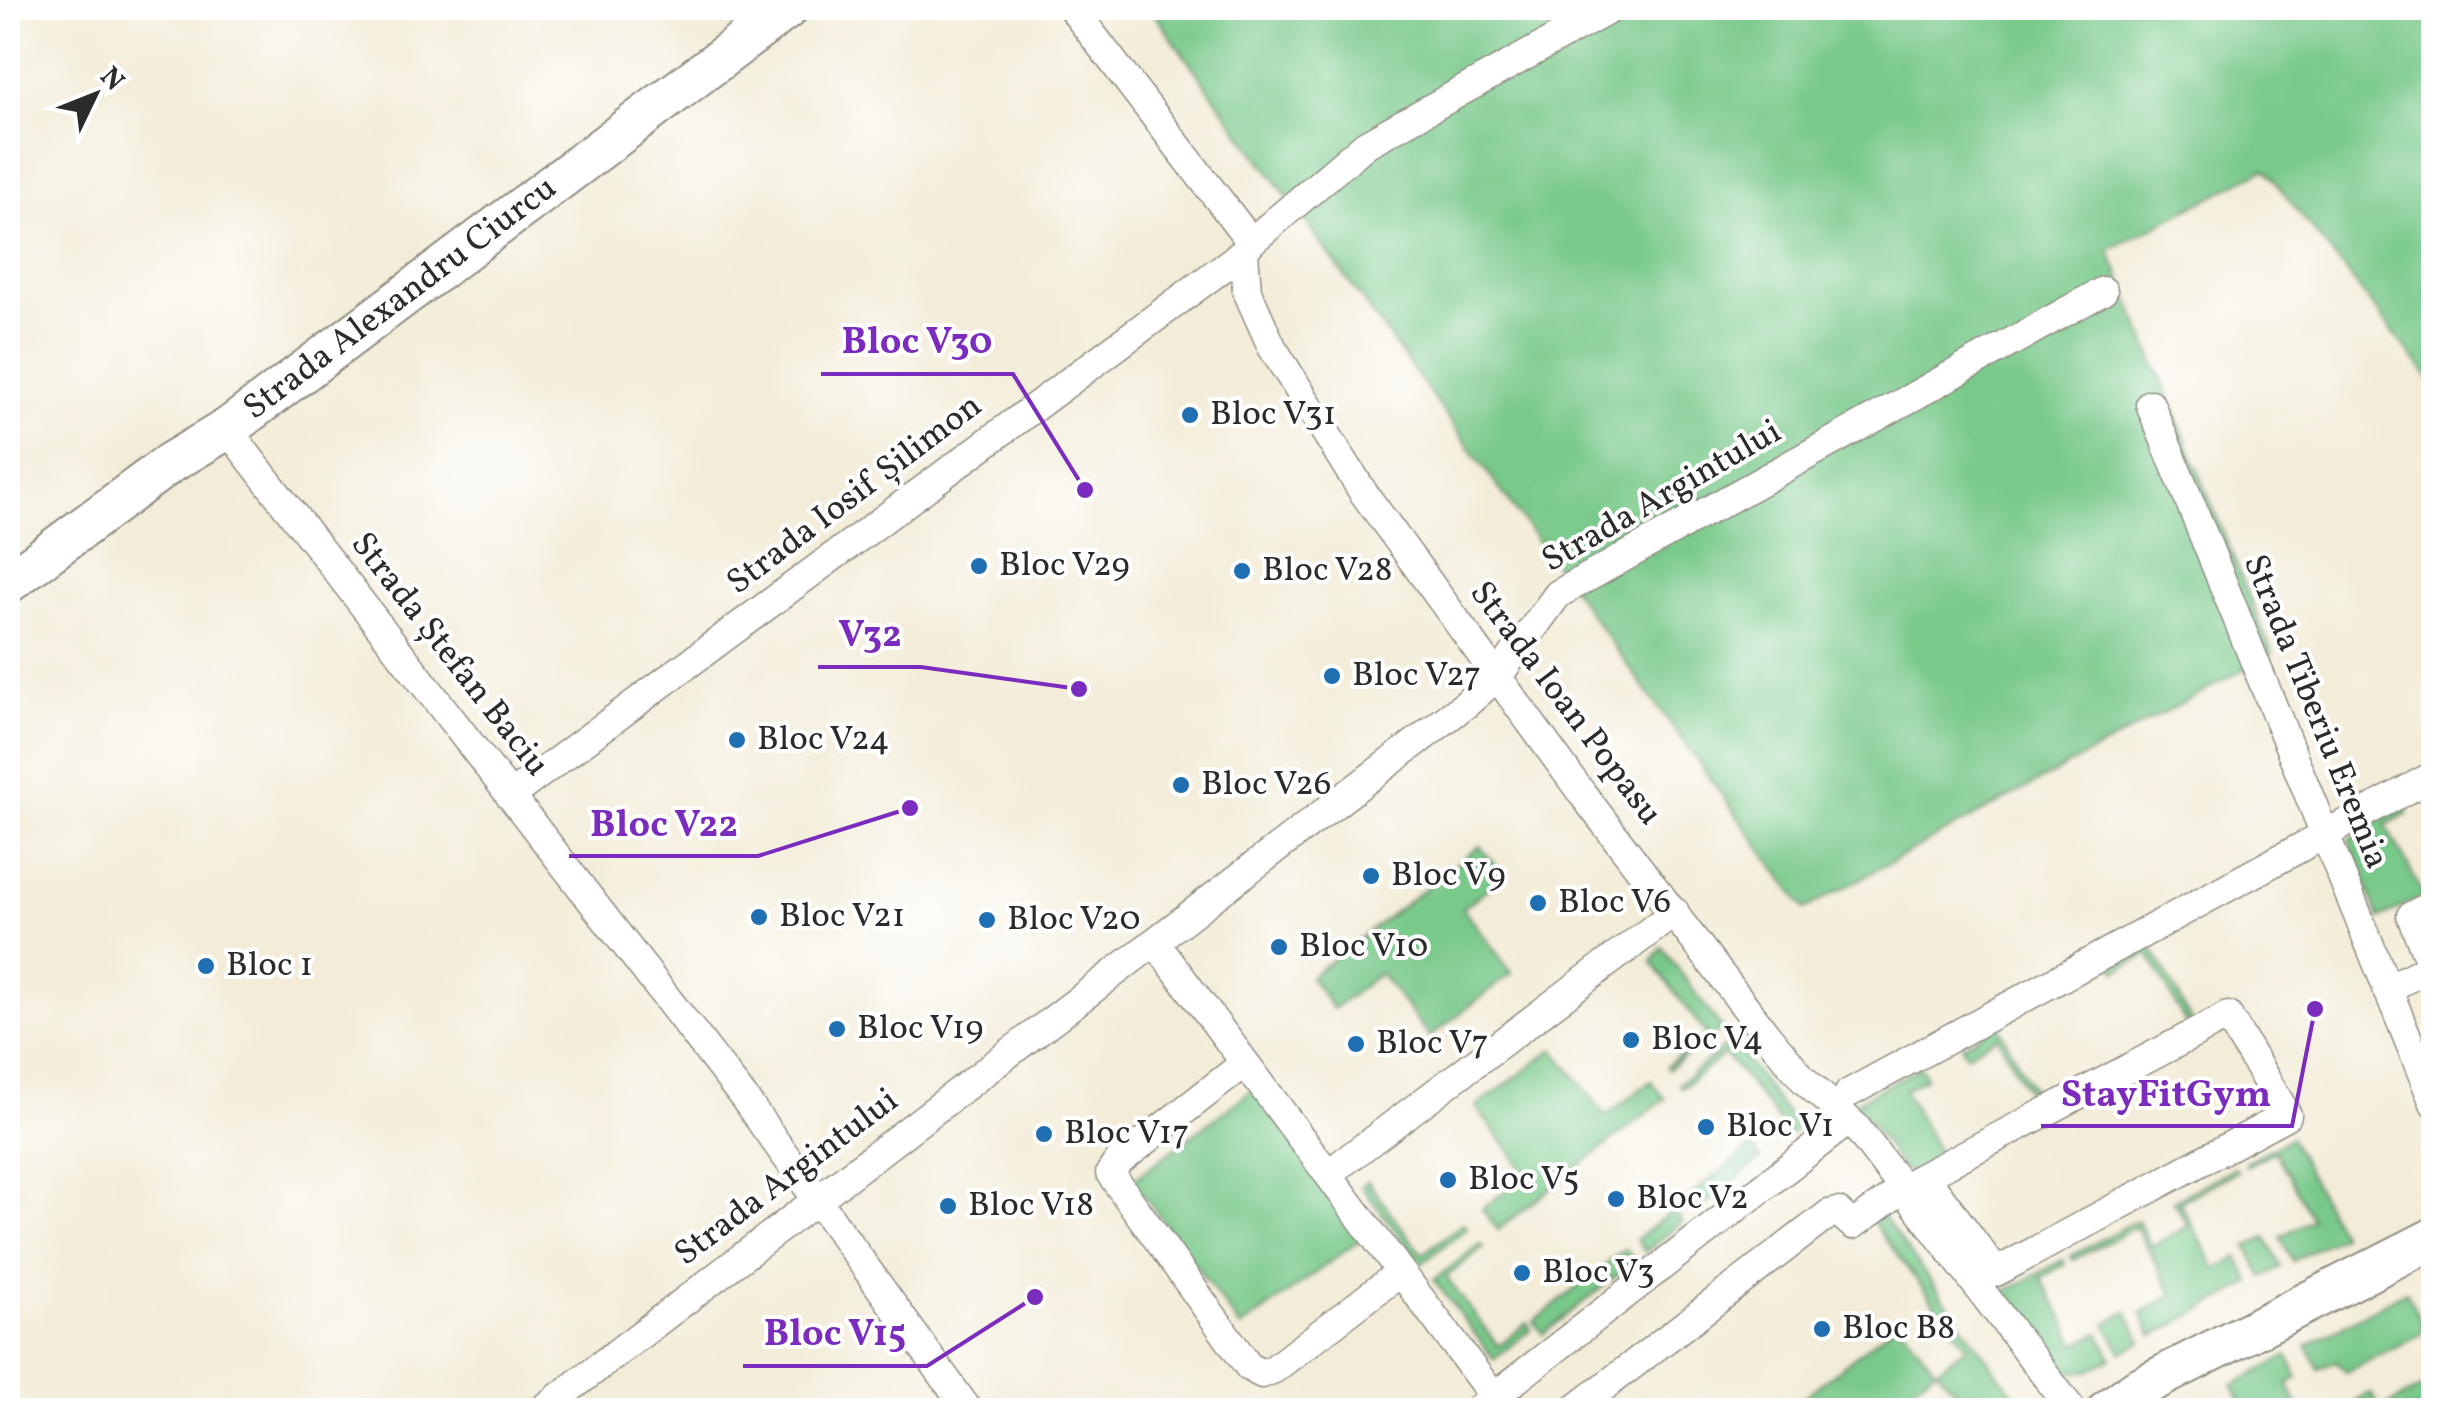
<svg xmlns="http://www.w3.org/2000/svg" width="2441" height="1418" font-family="Vollkorn,serif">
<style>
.green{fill:#79c98a;stroke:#527a5a;stroke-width:2.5}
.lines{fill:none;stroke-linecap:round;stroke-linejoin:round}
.street-casing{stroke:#8f8c82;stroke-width:31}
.secondary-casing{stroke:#8f8c82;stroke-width:44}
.street{stroke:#fff;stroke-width:28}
.secondary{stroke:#fff;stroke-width:40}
.poi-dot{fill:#1f6fb2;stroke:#fff;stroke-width:4}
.labels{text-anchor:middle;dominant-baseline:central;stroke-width:8;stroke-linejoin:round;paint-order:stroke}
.street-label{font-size:35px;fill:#2b2b2b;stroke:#fff}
.poi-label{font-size:35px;fill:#2b2b2b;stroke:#fff;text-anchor:start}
.leader{fill:none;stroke:#7b2cbf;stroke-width:4}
.callout-dot{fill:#7b2cbf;stroke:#fff;stroke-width:4}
.callout-label{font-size:38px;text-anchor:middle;font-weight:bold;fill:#7b2cbf;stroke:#fff;stroke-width:8;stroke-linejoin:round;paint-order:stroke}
</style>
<rect width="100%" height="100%" fill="#fff"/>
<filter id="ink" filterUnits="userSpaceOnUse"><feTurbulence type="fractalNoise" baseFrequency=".01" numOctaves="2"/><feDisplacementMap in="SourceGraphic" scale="20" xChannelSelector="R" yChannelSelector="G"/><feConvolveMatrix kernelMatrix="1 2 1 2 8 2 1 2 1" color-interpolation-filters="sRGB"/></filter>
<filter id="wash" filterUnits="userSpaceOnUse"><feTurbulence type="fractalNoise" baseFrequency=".0048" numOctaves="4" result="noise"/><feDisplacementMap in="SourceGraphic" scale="40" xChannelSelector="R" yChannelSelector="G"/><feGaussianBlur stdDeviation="2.25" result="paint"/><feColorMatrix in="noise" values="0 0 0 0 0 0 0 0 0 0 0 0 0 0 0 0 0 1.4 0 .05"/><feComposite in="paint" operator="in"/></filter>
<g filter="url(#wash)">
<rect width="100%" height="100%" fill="#f3ecd8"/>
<path class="green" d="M1150,8H2433V383L2265,169L2109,250L2272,654L1805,909Z
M2404,806L2408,813L2386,825L2422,892L2433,886V891L2379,919L2349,839Z
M1480,846L1503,876L1463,908L1512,973L1430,1037L1380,973L1333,1009L1310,977Z
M2150,943L2192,1023H2185L2149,954L2117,971L2113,963Z
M1662,947L1722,1029L1668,1069L1666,1066L1707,1035L1652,962Z
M1998,1025L2041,1106H2035L1998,1037L1966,1054L1962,1045Z
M1732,1041L1785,1112L1802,1126L1790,1135L1725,1054L1682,1088L1679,1084Z
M1554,1049L1606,1116L1651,1081L1665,1099L1498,1230L1482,1209L1527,1174L1476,1107Z
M1920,1067L1926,1077L1904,1090L1940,1156L1918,1172L1903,1171L1856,1102Z
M1254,1089L1364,1237L1241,1328L1133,1180Z
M2290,1138L2341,1235L2293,1261L2281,1237L2312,1219L2275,1151L2246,1166L2245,1162Z
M1751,1147L1761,1159L1697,1211L1691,1204L1677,1216L1682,1222L1645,1252L1636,1240Z
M2235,1167L2237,1171L2180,1202L2216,1269L2238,1257L2251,1283L2153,1336L2141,1313L2173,1295L2136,1227L2073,1260L2071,1256L2137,1220L2152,1246L2188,1226L2174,1201Z
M1367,1181L1422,1254L1464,1223L1467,1228L1421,1264L1361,1186Z
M1876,1207L2020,1403L2022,1410H1972L1937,1370L1967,1346L1869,1218Z
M2266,1237L2281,1267L2263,1277L2247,1247Z
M1480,1244L1483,1248L1446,1277L1498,1346L1527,1323L1531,1329L1494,1359L1434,1280Z
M1625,1249L1635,1261L1543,1334L1534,1322Z
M2063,1260L2065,1264L2041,1278L2077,1344L2099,1333L2112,1358L2089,1371H2059L1993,1298Z
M2406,1291L2426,1331L2346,1372L2336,1361L2319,1369L2307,1346Z
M2127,1312L2142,1342L2122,1352L2106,1324Z
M1898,1322L1936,1369L1883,1410H1798L1794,1405Z
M2288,1356L2298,1378L2287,1384L2301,1410H2290L2287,1405L2275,1410H2246L2233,1385Z
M2433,1382V1405L2423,1410H2363L2357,1400L2371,1393L2380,1409Z"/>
</g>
<g filter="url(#ink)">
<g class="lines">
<defs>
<path id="street" d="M1072,8L1251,242L1244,252L1247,291L1272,347L1363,492L1581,792L1766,1034L1804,1080L1856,1127L2072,1410
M1251,242L1366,144L1612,8
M2150,404L2434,1103
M227,429L744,1098L968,1410
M510,796L1244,252
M2434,904L2411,916L2434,971
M1155,942L1494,1397
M2387,989L2432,966
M1245,1063L1117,1163L1110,1173L1249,1367L1262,1374L1274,1369L1401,1272
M1849,1093L2434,775
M1328,1174L1675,912
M542,1410L1466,704L1498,676L1558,594L2103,291
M1477,1410L1848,1121
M1574,1410L1829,1214L1838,1212L1853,1225L1911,1183L2228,1016L2287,1115L1996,1272L1925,1176"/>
<g id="secondary">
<path id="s1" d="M8,583L170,463L227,429L788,8"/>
<path d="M2108,1410L2137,1389L2434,1238"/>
</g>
</defs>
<use href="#street" class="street-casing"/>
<use href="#secondary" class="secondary-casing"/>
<use href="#street" class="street"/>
<use href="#secondary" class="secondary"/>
</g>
</g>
<g class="poi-dot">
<circle cx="1190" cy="415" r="10"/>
<circle cx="979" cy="566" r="10"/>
<circle cx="1242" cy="571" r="10"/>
<circle cx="1332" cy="676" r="10"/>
<circle cx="737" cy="740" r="10"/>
<circle cx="1181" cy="785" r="10"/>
<circle cx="1371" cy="876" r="10"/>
<circle cx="1538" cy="903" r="10"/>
<circle cx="759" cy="917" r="10"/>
<circle cx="987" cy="920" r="10"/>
<circle cx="1279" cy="947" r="10"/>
<circle cx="206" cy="966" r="10"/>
<circle cx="837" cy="1029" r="10"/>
<circle cx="1631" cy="1040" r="10"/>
<circle cx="1356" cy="1044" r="10"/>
<circle cx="1706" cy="1127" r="10"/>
<circle cx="1044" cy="1134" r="10"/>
<circle cx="1448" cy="1180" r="10"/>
<circle cx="1616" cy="1199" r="10"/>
<circle cx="948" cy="1206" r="10"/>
<circle cx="1522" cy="1273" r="10"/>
<circle cx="1822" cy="1329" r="10"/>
</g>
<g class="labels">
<g class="street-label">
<text stroke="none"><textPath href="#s1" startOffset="485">Strada Alexandru Ciurcu</textPath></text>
<text transform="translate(855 495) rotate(-37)">Strada Iosif Șilimon</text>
<text transform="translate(1662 497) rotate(-30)">Strada Argintului</text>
<text transform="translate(449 655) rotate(52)">Strada Ștefan Baciu</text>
<text transform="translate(1565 704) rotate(53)">Strada Ioan Popasu</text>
<text transform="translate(2315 712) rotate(68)">Strada Tiberiu Eremia</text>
<text transform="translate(787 1178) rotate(-37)">Strada Argintului</text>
</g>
<g class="poi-label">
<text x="1210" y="415">Bloc V31</text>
<text x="999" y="566">Bloc V29</text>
<text x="1262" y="571">Bloc V28</text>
<text x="1352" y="676">Bloc V27</text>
<text x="757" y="740">Bloc V24</text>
<text x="1201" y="785">Bloc V26</text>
<text x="1391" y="876">Bloc V9</text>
<text x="1558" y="903">Bloc V6</text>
<text x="779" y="917">Bloc V21</text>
<text x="1007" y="920">Bloc V20</text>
<text x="1299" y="947">Bloc V10</text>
<text x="226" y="966">Bloc 1</text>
<text x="857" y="1029">Bloc V19</text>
<text x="1651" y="1040">Bloc V4</text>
<text x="1376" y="1044">Bloc V7</text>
<text x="1726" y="1127">Bloc V1</text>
<text x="1064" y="1134">Bloc V17</text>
<text x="1468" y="1180">Bloc V5</text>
<text x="1636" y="1199">Bloc V2</text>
<text x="968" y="1206">Bloc V18</text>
<text x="1542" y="1273">Bloc V3</text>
<text x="1842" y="1329">Bloc B8</text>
</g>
</g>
<path class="leader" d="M1085 490L1013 374H821M1079 689L921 667H818M910 808L758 856H569M2315 1009L2292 1126H2041M1035 1297L927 1366H743"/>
<g class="callout-dot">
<circle cx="1085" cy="490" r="10"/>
<circle cx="1079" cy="689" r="10"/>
<circle cx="910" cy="808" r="10"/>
<circle cx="2315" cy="1009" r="10"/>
<circle cx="1035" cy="1297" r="10"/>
</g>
<g class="callout-label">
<text x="917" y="353">Bloc V30</text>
<text x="870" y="646">V32</text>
<text x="664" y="836">Bloc V22</text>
<text x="2166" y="1106">StayFitGym</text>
<text x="835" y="1345">Bloc V15</text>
</g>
<rect width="2441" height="1418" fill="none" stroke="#fff" stroke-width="40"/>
<g transform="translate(95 95) rotate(47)" stroke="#ffffff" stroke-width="8" paint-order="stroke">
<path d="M0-8L18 38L0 25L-18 38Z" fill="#2b2b2b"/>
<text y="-15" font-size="28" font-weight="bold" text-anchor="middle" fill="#2b2b2b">N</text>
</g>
</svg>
